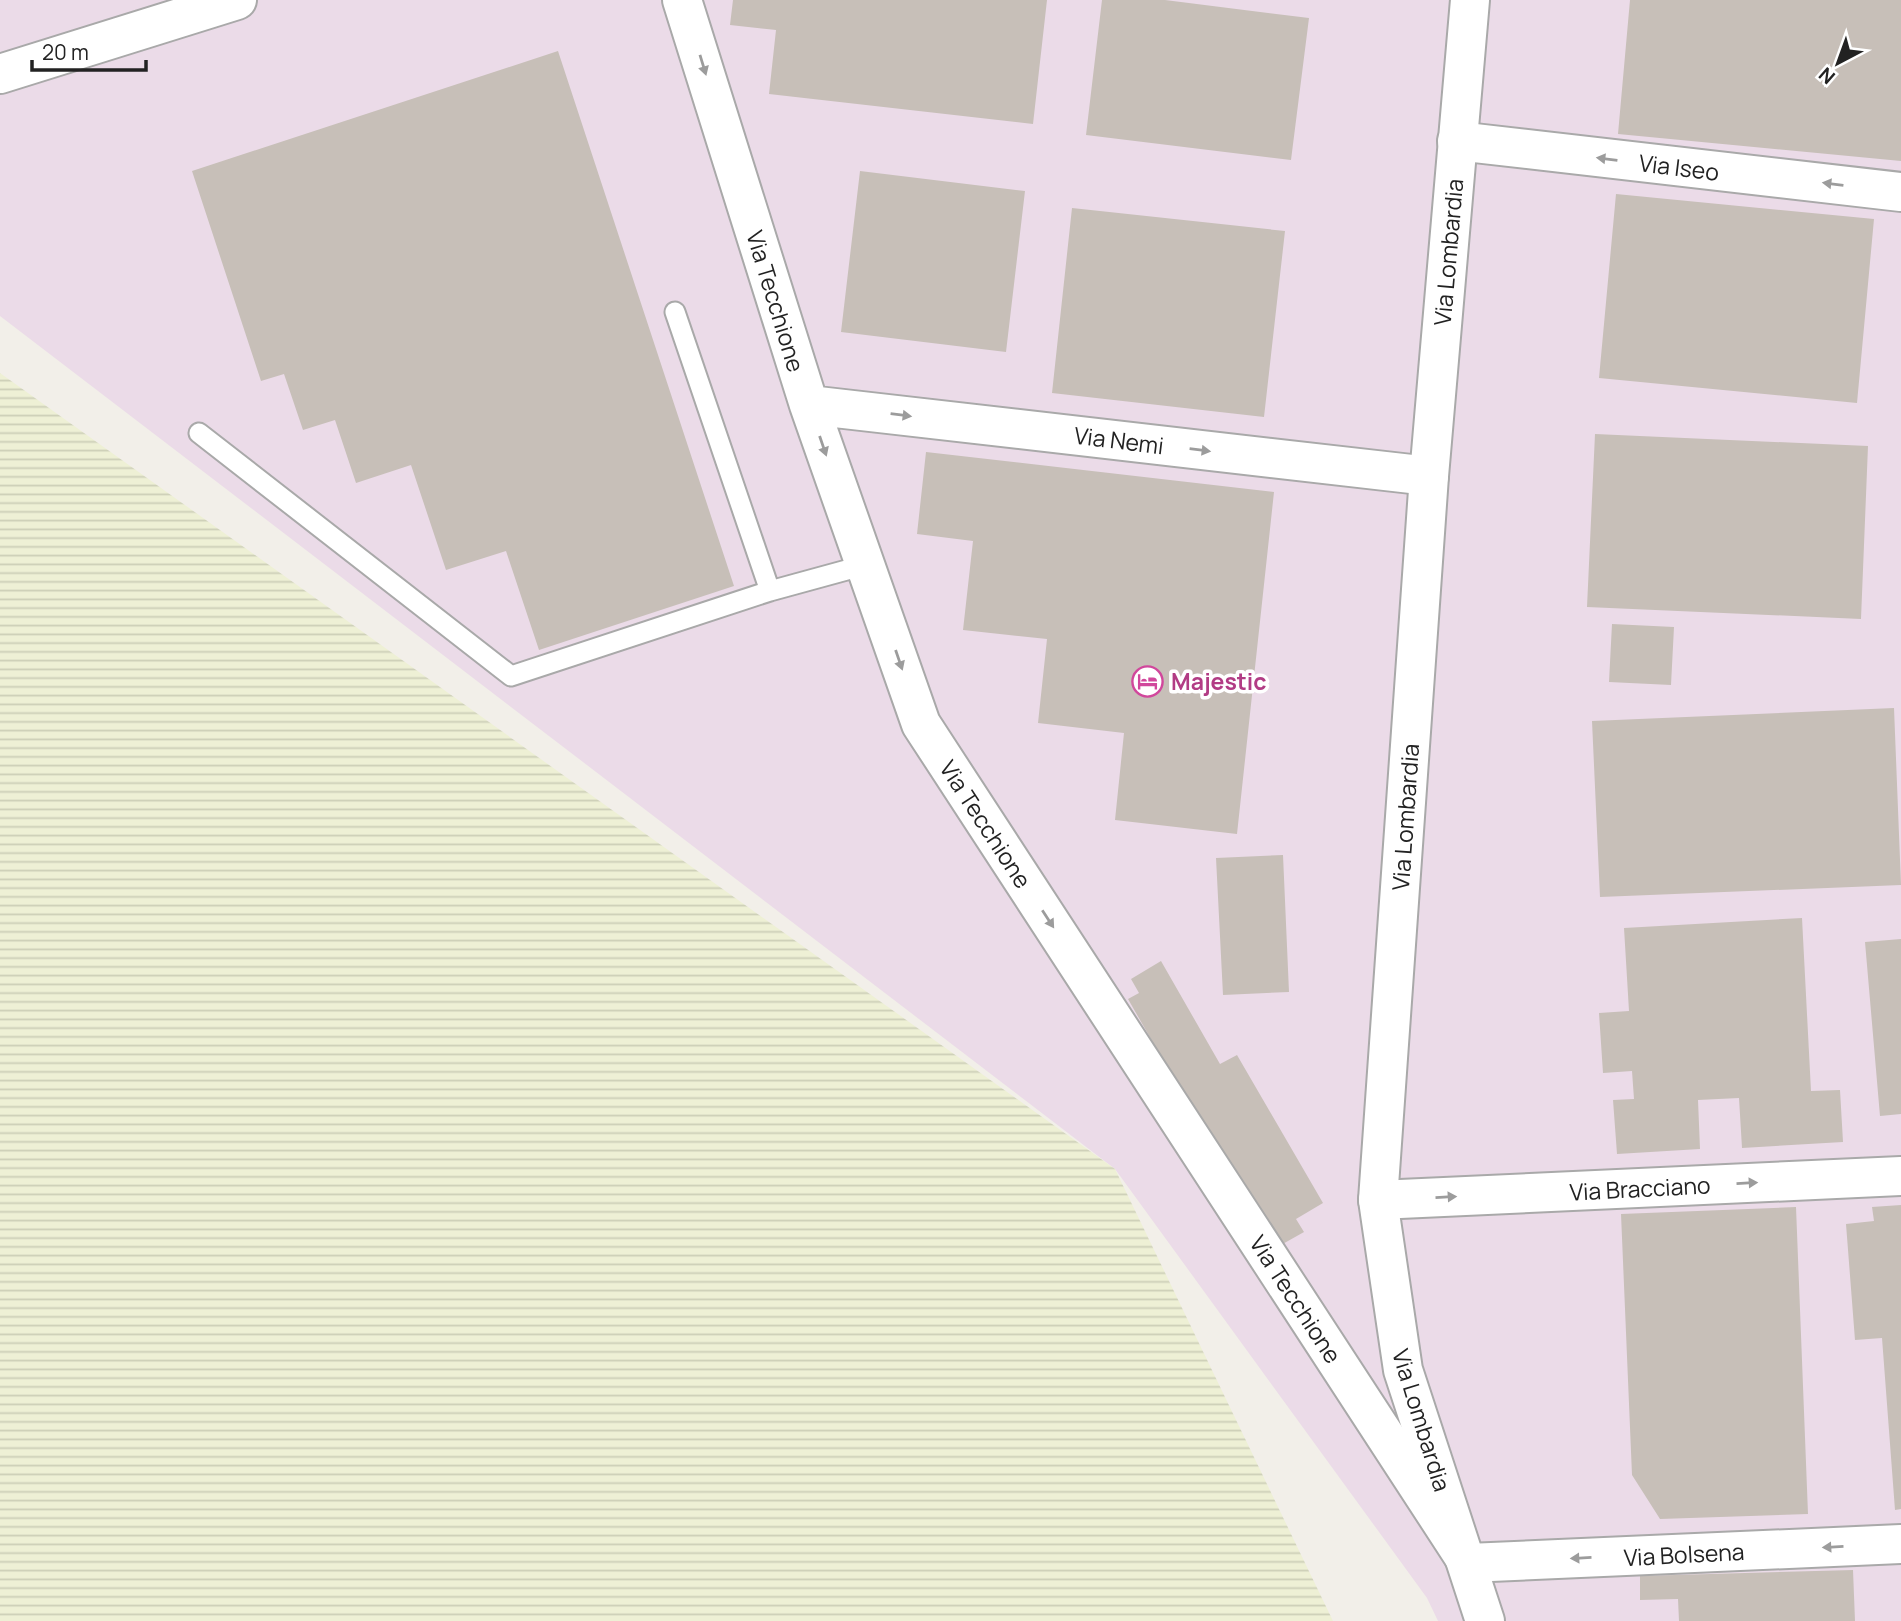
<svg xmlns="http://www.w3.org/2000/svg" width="1901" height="1621" font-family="Manrope,sans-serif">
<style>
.industrial{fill:#ebdbe8}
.farmland{fill:url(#farmland-rules)}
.building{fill:#c7bfb8}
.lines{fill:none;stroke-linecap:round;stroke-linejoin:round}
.service-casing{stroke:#a9a9a9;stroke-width:23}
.minor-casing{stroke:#a9a9a9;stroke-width:42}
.tertiary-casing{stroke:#a9a9a9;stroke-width:42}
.service{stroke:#fff;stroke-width:19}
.minor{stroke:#fff;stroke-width:38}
.tertiary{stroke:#fff;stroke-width:38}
.oneway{fill:#9c9c9c}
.labels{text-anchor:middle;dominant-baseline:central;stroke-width:7;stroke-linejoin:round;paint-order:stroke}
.street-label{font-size:23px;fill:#222;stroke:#fff}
.hotel-label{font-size:23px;font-weight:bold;fill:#b23c85;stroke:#fff;text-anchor:start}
</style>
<defs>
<pattern id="farmland-rules" width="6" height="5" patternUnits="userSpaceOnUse" patternTransform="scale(1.75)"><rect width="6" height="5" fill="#eef0d5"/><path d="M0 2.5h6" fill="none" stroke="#ccceb7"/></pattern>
</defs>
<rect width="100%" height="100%" fill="#f2efe9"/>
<path class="industrial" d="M0,0H1901V1621H1438L1427,1598L1115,1169L0,316Z"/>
<path class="farmland" d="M0,373L1115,1169L1333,1621H0Z"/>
<path class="building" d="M733,0H1047L1033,124L769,94L776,30L730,25Z
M1102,0H1165L1309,18L1291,160L1086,135Z
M1630,0H1901V161L1618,134Z
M558,51L734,586L539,650L506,551L446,570L411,465L356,483L335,420L303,430L284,374L261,381L192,171Z
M860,171L1025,191L1006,352L841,332Z
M1616,194L1874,219L1857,403L1599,378Z
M1072,208L1285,231L1264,417L1052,393Z
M1595,434L1868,446L1861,619L1587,607Z
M926,452L1274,492L1237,834L1115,820L1124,733L1038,723L1047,639L963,630L973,541L917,534Z
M1612,624L1674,627L1671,685L1609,682Z
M1894,708L1901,885L1600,897L1592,721Z
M1283,855L1289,992L1223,995L1216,858Z
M1802,918L1811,1091L1840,1090L1843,1142L1742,1148L1739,1098L1698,1100L1700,1149L1617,1154L1613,1100L1634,1099L1632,1071L1603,1073L1599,1013L1629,1011L1624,928Z
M1901,939V1114L1880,1116L1865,942Z
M1161,961L1220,1064L1237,1055L1323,1203L1296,1219L1304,1232L1272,1250L1128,999L1139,993L1131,979Z
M1901,1205V1509L1895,1510L1882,1338L1855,1340L1846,1224L1874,1221L1872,1207Z
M1796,1207L1808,1514L1660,1519L1632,1475L1621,1214Z
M1853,1570L1855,1621H1679L1678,1599L1640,1600V1576Z"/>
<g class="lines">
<defs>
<path id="service" d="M675,312L770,591
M199,433L511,676L770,591L865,565"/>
<path id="minor" d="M682,0L809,405L921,724L1468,1563L1901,1544
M0,74L237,0
M1457,141L1901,192
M809,405L1429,476
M1378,1200L1901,1176"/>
<path id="tertiary" d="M1470,0L1429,476L1378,1200L1403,1370L1485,1621"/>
</defs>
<use href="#service" class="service-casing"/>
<use href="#minor" class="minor-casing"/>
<use href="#tertiary" class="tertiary-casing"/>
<use href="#service" class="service"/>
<use href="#minor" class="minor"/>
<use href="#tertiary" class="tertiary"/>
</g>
<defs><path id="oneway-solid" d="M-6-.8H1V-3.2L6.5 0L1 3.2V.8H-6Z" transform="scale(1.75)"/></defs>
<g class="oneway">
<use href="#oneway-solid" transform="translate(703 65) rotate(73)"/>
<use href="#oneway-solid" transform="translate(1607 159) rotate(-173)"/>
<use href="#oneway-solid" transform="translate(1833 184) rotate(-173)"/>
<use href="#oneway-solid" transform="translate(901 415) rotate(7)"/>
<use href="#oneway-solid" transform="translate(823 446) rotate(71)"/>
<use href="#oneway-solid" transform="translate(1200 450) rotate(7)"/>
<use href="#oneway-solid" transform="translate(899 660) rotate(71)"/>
<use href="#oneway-solid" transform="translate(1048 919) rotate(57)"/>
<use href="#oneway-solid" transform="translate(1747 1183) rotate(-3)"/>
<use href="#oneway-solid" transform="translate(1446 1197) rotate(-3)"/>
<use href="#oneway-solid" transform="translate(1833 1547) rotate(177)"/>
<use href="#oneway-solid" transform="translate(1581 1558) rotate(177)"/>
</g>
<defs>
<symbol id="hotel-ring" viewBox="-11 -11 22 22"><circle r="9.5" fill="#fff" stroke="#d1479c" stroke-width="1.5"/><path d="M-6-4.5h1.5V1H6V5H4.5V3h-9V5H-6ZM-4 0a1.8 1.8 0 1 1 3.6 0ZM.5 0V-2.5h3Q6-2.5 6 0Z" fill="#d1479c"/></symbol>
</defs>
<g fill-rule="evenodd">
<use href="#hotel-ring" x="1130" y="664" width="35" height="35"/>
</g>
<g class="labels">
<g class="street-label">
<text transform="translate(1679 167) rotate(7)">Via Iseo</text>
<text transform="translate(1448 252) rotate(-85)">Via Lombardia</text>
<text transform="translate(776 301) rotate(73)">Via Tecchione</text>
<text transform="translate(1119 440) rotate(7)">Via Nemi</text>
<text transform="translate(1405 817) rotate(-86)">Via Lombardia</text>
<text transform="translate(986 824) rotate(57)">Via Tecchione</text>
<text transform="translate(1640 1188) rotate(-3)">Via Bracciano</text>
<text transform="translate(1296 1299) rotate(57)">Via Tecchione</text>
<text transform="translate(1422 1420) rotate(73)">Via Lombardia</text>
<text transform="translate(1684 1554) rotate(-3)">Via Bolsena</text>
</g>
<g class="hotel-label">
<text x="1171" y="681">Majestic</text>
</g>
</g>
<g transform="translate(1838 63) rotate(221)" stroke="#ffffff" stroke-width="5" paint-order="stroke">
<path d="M0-5L12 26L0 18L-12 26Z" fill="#222222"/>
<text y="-10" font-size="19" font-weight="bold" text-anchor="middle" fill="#222222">N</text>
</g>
<path d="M32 60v10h114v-10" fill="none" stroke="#222222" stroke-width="3.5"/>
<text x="42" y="60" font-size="21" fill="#222222" stroke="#ffffff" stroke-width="5" paint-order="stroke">20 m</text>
</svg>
